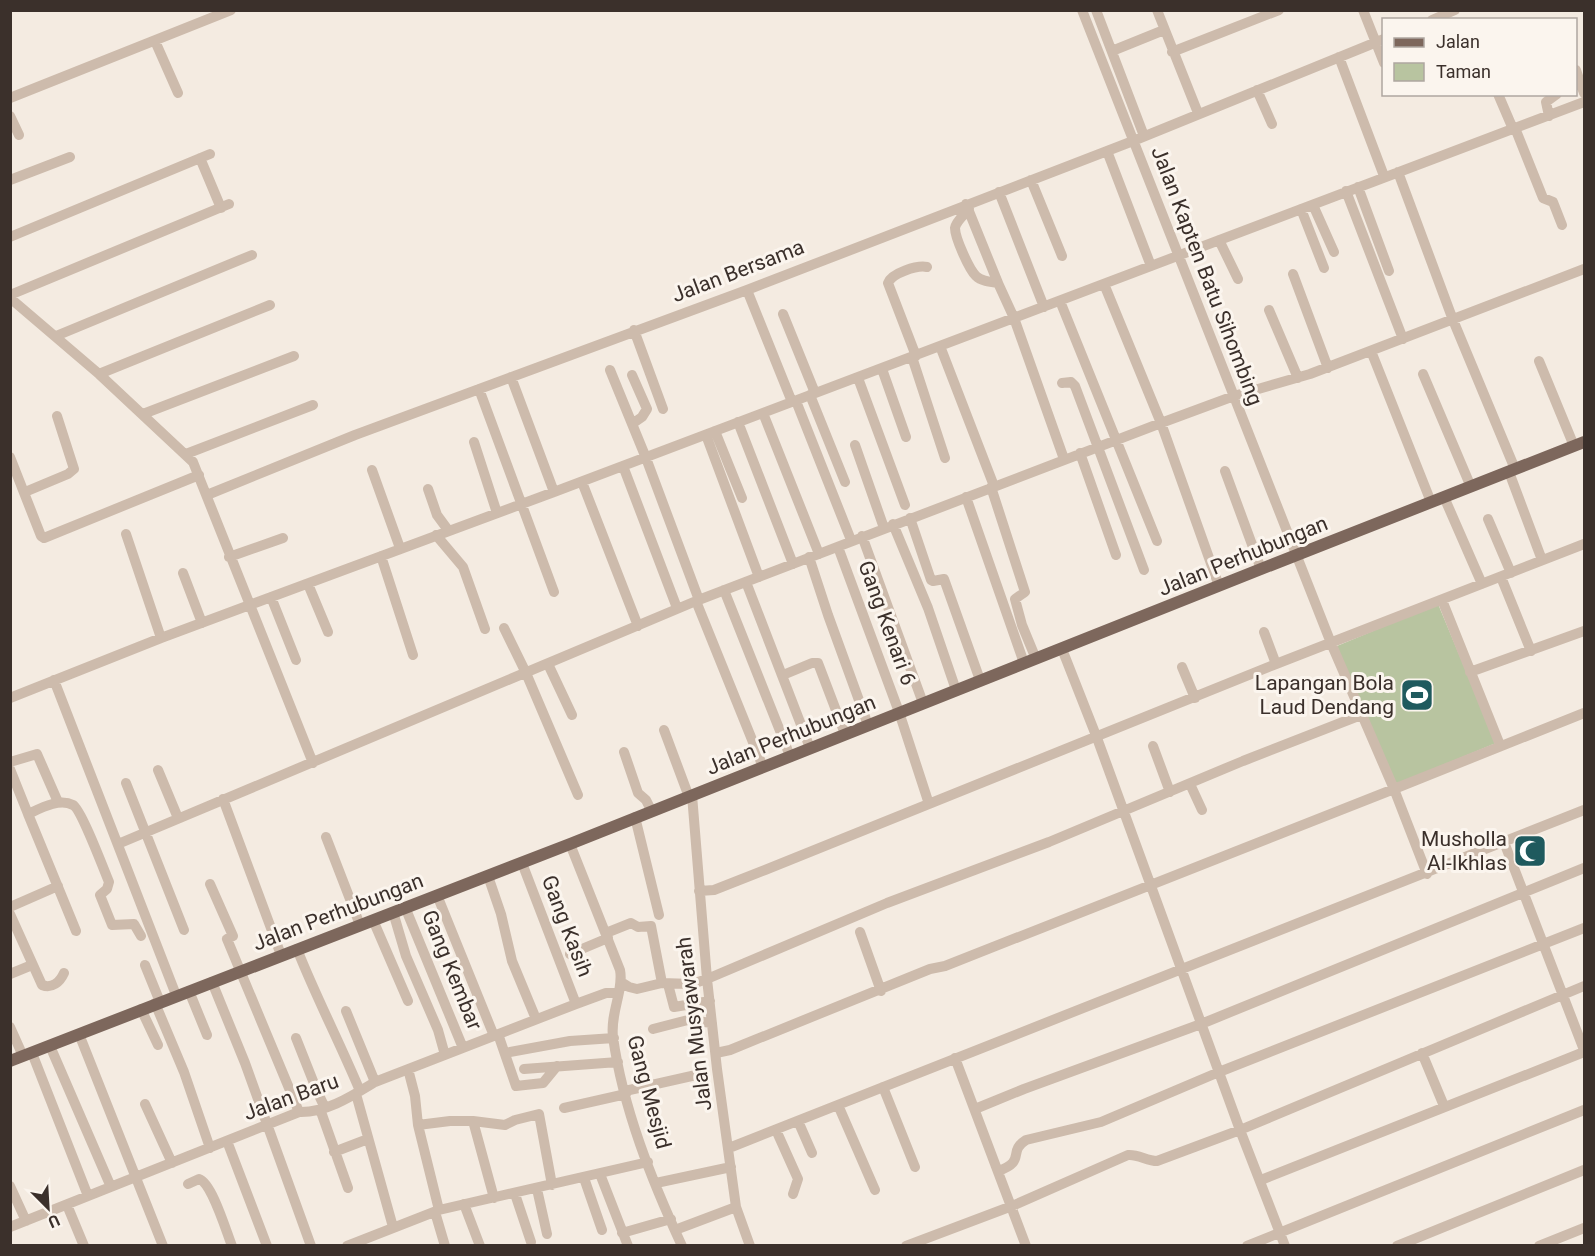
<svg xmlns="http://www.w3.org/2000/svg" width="1595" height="1256" font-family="Roboto,sans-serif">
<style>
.green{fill:#b8c4a0}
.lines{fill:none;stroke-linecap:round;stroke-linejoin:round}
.minor{stroke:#cdbbac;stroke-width:10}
.major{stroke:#7d675c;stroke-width:12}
.labels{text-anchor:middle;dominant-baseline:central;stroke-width:6;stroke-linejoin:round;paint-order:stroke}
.street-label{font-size:21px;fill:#3b302b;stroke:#fbf5ee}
.poi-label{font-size:21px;fill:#3b302b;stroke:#fbf5ee;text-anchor:end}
</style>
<rect width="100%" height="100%" fill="#f4ebe1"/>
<path class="green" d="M1438,604L1496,743L1395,785L1337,646Z"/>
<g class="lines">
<path class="minor" d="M1082,10L1331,643L1394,789L1584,713
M1096,10L1144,136
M1157,10L1198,113
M1363,10L1384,63
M1432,20L1455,10
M155,41L178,93
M1112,51L1164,30
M1172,52L1279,10
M1339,57L1384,176
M1576,70L1580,82
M1576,85L1580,82L1584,93
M1257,90L1272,124
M1498,94L1513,129
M10,98L231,10
M10,116L19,135
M1549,116L1546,102L1557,94
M1515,128L1543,198L1553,202L1562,225
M1107,151L1151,266
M200,158L221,208
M1398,172L1453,320L1515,469
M10,180L70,157
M1031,180L1062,256
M1358,187L1389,271
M1346,191L1403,339
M999,192L1044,307
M966,204L998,283
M1313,205L1334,252
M969,209C964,215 956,221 955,228C955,238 969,269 976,276C981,281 990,282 998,283L1014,318L1064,459
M1301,209L1324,268
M10,237L210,154
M1219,240L1238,279
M1293,274L1328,368
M1104,284L1161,423L1219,586
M747,290L792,402
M10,295L229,204
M10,298L99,374L193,462L313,763
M1060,301L1157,541
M1269,310L1298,378
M783,314L815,393
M634,330L663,409
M56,336L252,255
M940,346L994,486
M1371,351L1431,502
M916,356L888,283C892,273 917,265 927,267
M912,357L945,458
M1539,361L1574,446
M882,369L906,437
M610,370L646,458L699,600
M99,374L270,305
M1423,374L1471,487
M511,377L554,492
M858,378L905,505
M1062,383L1071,382L1075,386L1144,570
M479,389L554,592
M810,395L845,482
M796,401L851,540
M763,413L819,554
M143,414L294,356
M738,422L793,564
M632,424L642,417L647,409L632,375
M715,431L742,498
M706,435L759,577
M474,442L497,513
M855,445L884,528
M1080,453L1116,555
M186,454L313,405
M10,457L41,536L44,538L199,475
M623,466L677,608
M372,470L400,548
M1225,471L1261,569
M1509,472L1542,560
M582,482L638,626
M991,487L1025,592L1015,599L1022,625L1036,659
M428,489L437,515L448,530
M25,492L68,474L74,469L57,416
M207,495L355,435L747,290L1133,141L1384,39
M966,497L1024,663
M1444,497L1482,584
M910,518L931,580L933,581L944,579L980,680
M1488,519L1511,573
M893,524L928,608L956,690
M126,534L161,638
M436,535L463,567L485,629
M862,536L923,703
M838,547L899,712L929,804
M381,556L413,655
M229,557L283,538
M809,557L828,615L868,725
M183,573L202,623
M1501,577L1531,651
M746,582L810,748
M308,584L328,632
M724,590L790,756
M271,597L296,660
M1442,600L1500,745
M696,601L763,767
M504,628L526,673L578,795
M1264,632L1276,664
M1062,649L1097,738L1240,1130L1285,1246
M548,664L572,715
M1182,667L1195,698
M1470,672L1584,631
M783,675L812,663H818L845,734
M54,680L176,995
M10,698L161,638L554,492L1584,102
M664,730L689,797
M1153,746L1170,792
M624,752L638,793L646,800L651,810
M10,762L37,754L58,802
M10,769L28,814
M158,770L178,818
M126,783L184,930
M1190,784L1202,810
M692,795L707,979L717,1069L736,1207L750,1246
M223,799L281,955
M635,817L659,915
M326,837L360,925
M1504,842L1584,1050
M118,844L696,601L1161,423L1234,396L1310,374L1584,269
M570,844L620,970C624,990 610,1013 613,1037C623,1109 652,1181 682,1246
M522,863L576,1004
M488,876L501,914L512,961L536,1019
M210,884L233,936L227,939L299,1112
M699,891L714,890L765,870L1276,664L1584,544
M437,895L494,1036
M10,907L58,886
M405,907L463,1048
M393,912L406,956L438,1030L445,1055
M10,914L42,985C52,989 60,982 64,973
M373,920L408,1001
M76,931L28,814C41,808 59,798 73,805C81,809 104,870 109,882L107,889L100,895L112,925L134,924L141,936
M860,932L881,991
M606,933L631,923L638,927L651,926L662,983
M297,949C316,997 340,1043 360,1091
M570,954L608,938
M145,965L160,1002
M10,974L32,965
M212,982L245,1063L311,1246
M621,982L629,987L637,989L662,983L692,984L707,979L887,903L1049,842L1243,761L1361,715
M668,984L674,1007L710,1001
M189,991L207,1035
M155,1003L184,1072L210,1148
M141,1009L158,1045
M346,1011L375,1082
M10,1027L23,1056
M653,1029L688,1020L712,1023
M79,1034L163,1246
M498,1034L516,1086L543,1083L557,1066
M296,1038L317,1091L325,1108
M50,1046L111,1187
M32,1053L88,1196
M505,1053L570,1041L614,1038
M716,1053L730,1050L930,969L945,966L1394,789L1427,874
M1422,1053L1444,1106
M955,1058L1026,1246
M408,1069L415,1096L418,1125L439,1210
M524,1069L618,1062
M883,1087L915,1167
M625,1091L705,1073
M356,1094L393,1227
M145,1104L172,1163
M838,1105L875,1190
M564,1108L626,1094
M320,1109L348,1188
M975,1109L1024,1089L1201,1024L1584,868
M473,1121L494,1198
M798,1121L812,1153
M418,1125L450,1121H473L505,1125L515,1120L539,1114L552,1185
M776,1130L798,1179L793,1194
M227,1141L267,1246
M729,1148L1584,810
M334,1152L368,1139
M998,1171C1027,1161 1007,1152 1026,1140L1101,1122L1219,1072L1584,928
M600,1174L628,1246
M584,1178L602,1230
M1261,1180L1584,1052
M656,1183L731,1167
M188,1184L199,1179C212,1183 226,1231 232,1246
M10,1186L26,1221
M537,1189L547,1234
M515,1194L531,1242
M464,1204L480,1246
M67,1205L84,1246
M435,1212L445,1246
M10,1227L299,1112C326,1113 352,1096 375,1082L576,1004L606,993H618
M675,1230L736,1207
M622,1233L671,1219
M347,1246L439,1210L648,1162
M906,1246L1012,1206L1128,1155C1138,1154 1147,1161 1157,1161L1240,1130L1584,986
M1247,1246L1584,1110
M1397,1246L1584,1170
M1539,1246L1584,1228"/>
<path class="major" d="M10,1061L570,844L1261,569L1584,442"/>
</g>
<defs>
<symbol id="stadium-square" viewBox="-11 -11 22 22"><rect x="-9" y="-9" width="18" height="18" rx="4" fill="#1f5a5e" stroke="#fbf5ee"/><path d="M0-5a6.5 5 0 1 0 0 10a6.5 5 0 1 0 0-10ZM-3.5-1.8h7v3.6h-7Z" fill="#fff"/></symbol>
<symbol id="mosque-square" viewBox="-11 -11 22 22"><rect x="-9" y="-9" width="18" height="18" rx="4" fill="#1f5a5e" stroke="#fbf5ee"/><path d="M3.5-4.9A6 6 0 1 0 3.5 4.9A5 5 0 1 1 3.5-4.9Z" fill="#fff"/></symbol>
</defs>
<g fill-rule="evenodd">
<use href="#stadium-square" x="1398" y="676" width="38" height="38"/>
<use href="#mosque-square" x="1511" y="832" width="38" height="38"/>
</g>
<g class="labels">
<g class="street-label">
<text transform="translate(738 271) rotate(-21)">Jalan Bersama</text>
<text transform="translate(1207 276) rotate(69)">Jalan Kapten Batu Sihombing</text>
<text transform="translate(1243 556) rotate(-22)">Jalan Perhubungan</text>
<text transform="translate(887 623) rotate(70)">Gang Kenari 6</text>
<text transform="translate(791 735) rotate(-22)">Jalan Perhubungan</text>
<text transform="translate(338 912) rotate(-21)">Jalan Perhubungan</text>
<text transform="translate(567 926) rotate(69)">Gang Kasih</text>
<text transform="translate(452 970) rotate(68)">Gang Kembar</text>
<text transform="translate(694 1024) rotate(-97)">Jalan Musyawarah</text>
<text transform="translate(649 1092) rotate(75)">Gang Mesjid</text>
<text transform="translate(291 1097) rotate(-20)">Jalan Baru</text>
</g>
<g class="poi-label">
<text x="1394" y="683">Lapangan Bola<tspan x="1394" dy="24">Laud Dendang</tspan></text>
<text x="1507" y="839">Musholla<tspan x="1507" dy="24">Al-Ikhlas</tspan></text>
</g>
</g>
<rect width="1595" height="1256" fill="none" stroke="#3b302b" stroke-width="24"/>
<rect x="1382" y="18" width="195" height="78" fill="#fbf5ee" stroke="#aea6a0" stroke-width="1.5"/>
<rect x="1394" y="38" width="30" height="9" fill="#7d675c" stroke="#aea6a0" stroke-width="1.5"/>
<text x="1436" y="48" font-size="18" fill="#3b302b">Jalan</text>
<rect x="1394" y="63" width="30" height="18" fill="#b8c4a0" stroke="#aea6a0" stroke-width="1.5"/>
<text x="1436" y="78" font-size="18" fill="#3b302b">Taman</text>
<g transform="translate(48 1208) rotate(156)" stroke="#fbf5ee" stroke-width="4.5" paint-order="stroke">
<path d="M0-4.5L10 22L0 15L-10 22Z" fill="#3b302b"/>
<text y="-9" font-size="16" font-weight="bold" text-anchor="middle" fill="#3b302b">U</text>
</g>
</svg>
